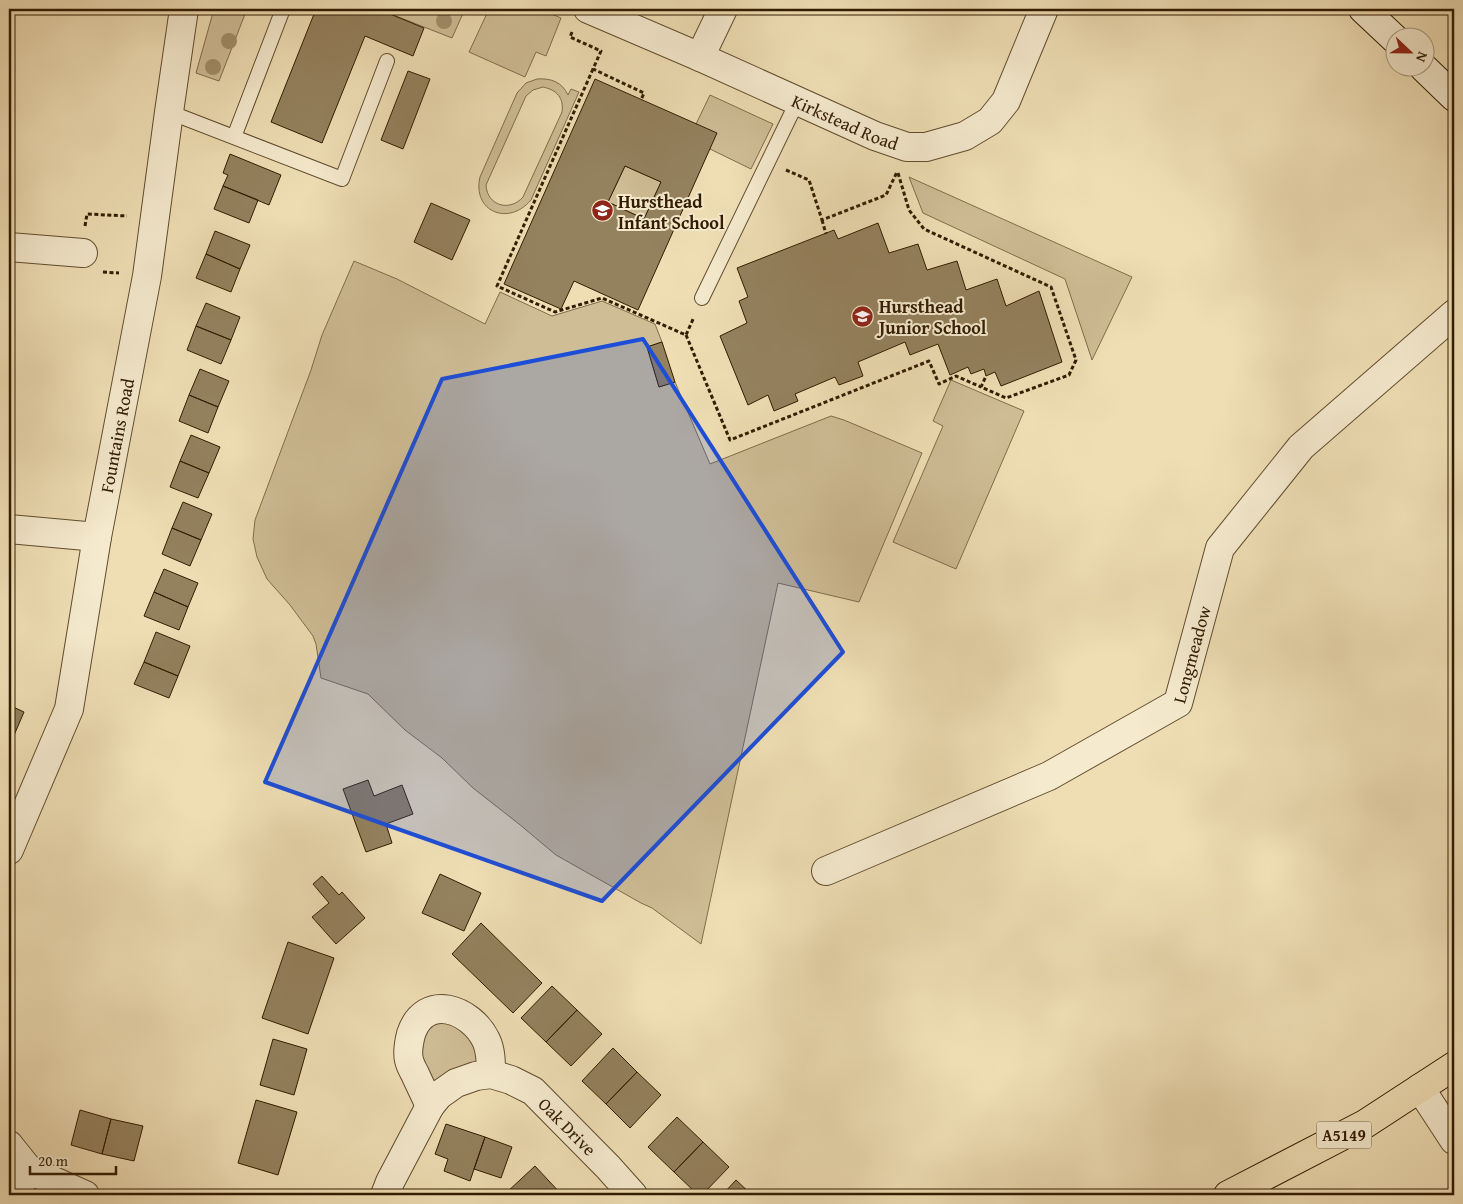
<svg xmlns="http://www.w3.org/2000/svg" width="1463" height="1204" font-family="'Gentium Book Plus',serif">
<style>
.green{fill:#cfbd96;stroke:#806c4c;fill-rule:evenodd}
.building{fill:#94815e;stroke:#321c01;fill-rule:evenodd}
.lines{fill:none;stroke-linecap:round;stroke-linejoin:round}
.lane-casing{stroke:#614c2e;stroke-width:16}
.street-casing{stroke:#614c2e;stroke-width:30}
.secondary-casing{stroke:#321c01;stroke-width:30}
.primary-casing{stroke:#321c01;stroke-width:30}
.path{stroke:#321c01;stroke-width:3;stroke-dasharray:4 2.5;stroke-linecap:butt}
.lane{stroke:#f5eace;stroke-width:14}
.street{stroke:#f5eace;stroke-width:28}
.secondary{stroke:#f5eace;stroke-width:28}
.primary{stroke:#efdeb4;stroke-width:28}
.tree{fill:#a18e6a}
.marked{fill:#1d4ed8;fill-opacity:0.2;stroke:#1d4ed8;stroke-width:4;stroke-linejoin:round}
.labels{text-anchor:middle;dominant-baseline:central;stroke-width:4;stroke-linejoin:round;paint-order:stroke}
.shield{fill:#f5eace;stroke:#6c5a3e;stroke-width:1}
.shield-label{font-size:16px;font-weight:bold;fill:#321c01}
.street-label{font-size:18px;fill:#321c01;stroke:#f5eace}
.poi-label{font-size:18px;font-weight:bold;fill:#321c01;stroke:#f5eace;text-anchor:start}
</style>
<rect width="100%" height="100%" fill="#efdeb4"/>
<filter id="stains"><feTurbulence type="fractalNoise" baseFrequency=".004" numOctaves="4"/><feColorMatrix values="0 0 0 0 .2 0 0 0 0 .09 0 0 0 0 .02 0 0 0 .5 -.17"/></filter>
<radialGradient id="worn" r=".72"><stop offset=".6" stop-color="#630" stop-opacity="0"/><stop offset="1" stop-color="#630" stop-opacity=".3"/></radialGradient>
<path class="green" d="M214,9H247L219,81L196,73Z
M378,9H465L452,38Z
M489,9H540L561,18L546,56L536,52L525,77L469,52Z
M537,79C551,78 562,82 568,95L571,89L579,92L531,200C508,227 472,211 480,177L517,93L526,83ZM543,87C557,90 564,98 562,112L523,197C510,212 487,206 486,185L526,96L533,90Z
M710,95L773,124L751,169L710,149L696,124Z
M625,166L661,182L644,219L608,202Z
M909,177L1132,277L1092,360L1065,279L923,213Z
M354,261L397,279L485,324L500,292L552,316L602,301L655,324L662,342L647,347L659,387L675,382L710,464L831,416L844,420L922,453L859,602L778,583L701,944L652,908L641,903L556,855L519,824L473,788L442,758L405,730L368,694L321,678L316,644L313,636L290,605L267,579L257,557L253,539L255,520L311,370L322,335Z
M951,380L1024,411L956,569L893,542L943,426L933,421Z
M436,1008L491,1056L430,1106L413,1028Z"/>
<path class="building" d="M316,9H378L424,28L413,56L365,36L322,143L271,122Z
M408,71L430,79L403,149L381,140Z
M595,79L717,133L638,310L574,281L561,309L504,284ZM625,166L661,182L644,219L608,202Z
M230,154L281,175L269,205L223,186L228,175L223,173Z
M223,186L258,200L249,223L214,209Z
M431,203L470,220L452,260L414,242Z
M878,223L889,253L918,244L927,270L957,261L966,290L997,279L1006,306L1039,291L1062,362L1001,386L995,372L986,376L984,369L971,374L968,367L950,375L938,344L910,355L905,342L858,362L863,376L839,385L835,377L795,394L798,401L774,411L768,395L748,405L720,336L747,323L739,301L748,297L737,268L834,230L838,239Z
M215,231L250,245L240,269L206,254Z
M206,254L240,269L231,292L196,278Z
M206,303L240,317L231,340L196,326Z
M196,326L231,340L221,364L187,350Z
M662,342L675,382L659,387L647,347Z
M200,369L229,381L218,407L189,395Z
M189,395L218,407L208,433L179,421Z
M191,435L220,447L209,473L180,461Z
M180,461L209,473L198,498L170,487Z
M183,502L212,514L201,540L172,528Z
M172,528L201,540L190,566L162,554Z
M164,569L198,583L188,607L154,592Z
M154,592L188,607L179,630L144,616Z
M156,632L190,646L178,676L144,662Z
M144,662L178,676L169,698L134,684Z
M9,705L24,712L9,747Z
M368,780L374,796L402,785L413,814L386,824L392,843L366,852L343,789Z
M440,874L481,893L464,931L422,913Z
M322,876L339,895L342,892L365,918L336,944L312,917L329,903L313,884Z
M481,923L542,983L513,1013L452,954Z
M288,942L334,958L308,1034L262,1018Z
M552,986L577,1010L546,1042L521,1018Z
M577,1010L602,1034L571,1066L546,1042Z
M273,1039L307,1049L294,1095L260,1085Z
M613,1048L637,1072L606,1104L582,1081Z
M637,1072L661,1095L630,1128L606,1104Z
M256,1100L297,1112L278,1175L238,1163Z
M80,1110L111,1119L102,1154L71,1145Z
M677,1117L703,1142L674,1172L648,1147Z
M111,1119L143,1126L134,1161L102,1154Z
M446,1124L485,1137L470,1181L444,1171L448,1159L435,1154Z
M485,1137L512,1147L501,1178L474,1169Z
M703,1142L729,1167L702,1195H698L674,1172Z
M535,1166L562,1195H508L506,1193Z
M736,1180L752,1195H722Z"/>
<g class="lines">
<defs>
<path id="lane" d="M169,112L342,179L387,61
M234,137L283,9
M702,298L798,100"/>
<g id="street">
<path id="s1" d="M588,9L700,57L875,136L907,147H926L965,136L990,121L1006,101L1044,9"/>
<path d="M700,57L723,9"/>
<path d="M9,247L83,253"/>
<path d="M9,529L97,537"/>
<path id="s2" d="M9,850L69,709L97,537L147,276L169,112L184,9"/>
<path id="s3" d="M826,871L1049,776L1178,703L1220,548L1301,447L1454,314"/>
<path d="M1420,1088L1454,1140"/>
<path d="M430,1106C425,1095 420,1085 415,1074C413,1070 410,1065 409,1060C407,1052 409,1042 411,1034C425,992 471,1009 486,1040C491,1050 491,1062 491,1074"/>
<path d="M9,1145L29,1170L85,1195"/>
<path d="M14,1195L29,1170"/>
<path id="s4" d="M385,1195L390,1182L430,1106L439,1095L456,1083L476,1076L491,1074L511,1080L533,1091L608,1167L633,1195"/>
</g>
<path id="secondary" d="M1363,9L1396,40
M1424,68L1454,97"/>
<path id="primary" d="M1228,1195L1365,1124L1454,1066"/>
</defs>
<use href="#lane" class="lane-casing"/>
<use href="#street" class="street-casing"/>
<use href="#secondary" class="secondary-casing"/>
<use href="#primary" class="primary-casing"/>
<path class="path" d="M572,32L570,37L601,51L593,69L644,93L641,100
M593,69L497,286L555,312L602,298L686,335L694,317
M786,170L809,180L822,220L886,195L897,172
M898,173L909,210L924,229L1051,287L1076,360L1069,375L1006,398L981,387L986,376
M822,220L826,234
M85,226L87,214L127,216
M103,272L119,273
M686,335L730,440L929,361L939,384L956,376L981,387"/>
<use href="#lane" class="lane"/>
<use href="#street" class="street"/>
<use href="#secondary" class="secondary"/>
<use href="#primary" class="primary"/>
</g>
<g class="tree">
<circle cx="444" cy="21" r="8"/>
<circle cx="229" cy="41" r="8"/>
<circle cx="213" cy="67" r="8"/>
</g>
<path class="marked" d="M643,339L843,652L602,901L265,782L442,379Z"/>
<defs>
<symbol id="school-disc" viewBox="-11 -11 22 22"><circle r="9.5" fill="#8f2418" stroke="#f5eace"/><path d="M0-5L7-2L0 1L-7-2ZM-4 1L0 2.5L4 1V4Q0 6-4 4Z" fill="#fff"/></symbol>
</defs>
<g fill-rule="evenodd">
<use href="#school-disc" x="590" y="198" width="25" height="25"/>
<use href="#school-disc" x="850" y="304" width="25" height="25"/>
</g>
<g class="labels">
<rect class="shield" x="1316.5" y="1121.5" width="55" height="27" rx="4"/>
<g class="shield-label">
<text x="1344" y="1135">A5149</text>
</g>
<g class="street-label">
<text stroke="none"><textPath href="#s1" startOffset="281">Kirkstead Road</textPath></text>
<text stroke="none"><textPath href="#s2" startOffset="431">Fountains Road</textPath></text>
<text stroke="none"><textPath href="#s3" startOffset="441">Longmeadow</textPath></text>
<text stroke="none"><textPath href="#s4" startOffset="266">Oak Drive</textPath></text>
</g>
<g class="poi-label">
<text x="618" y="201">Hursthead<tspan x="618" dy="21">Infant School</tspan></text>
<text x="879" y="306">Hursthead<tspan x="879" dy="21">Junior School</tspan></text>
</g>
</g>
<rect width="1463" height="1204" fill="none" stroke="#efdeb4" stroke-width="30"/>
<rect x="10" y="10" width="1443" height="1184" fill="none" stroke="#321c01" stroke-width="2.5"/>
<rect x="15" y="15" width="1433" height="1174" fill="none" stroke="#321c01"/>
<g transform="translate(1410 52) rotate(112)"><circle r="24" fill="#f5eace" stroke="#a7987c"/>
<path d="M0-4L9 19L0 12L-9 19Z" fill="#8f2418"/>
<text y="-8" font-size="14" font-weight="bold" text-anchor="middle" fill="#321c01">N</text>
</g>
<path d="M30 1166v8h86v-8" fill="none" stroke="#321c01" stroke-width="2.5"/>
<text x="38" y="1166" font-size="15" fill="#321c01" stroke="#f5eace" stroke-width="4" paint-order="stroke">20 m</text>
<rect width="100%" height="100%" filter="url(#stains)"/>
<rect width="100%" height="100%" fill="url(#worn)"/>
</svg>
